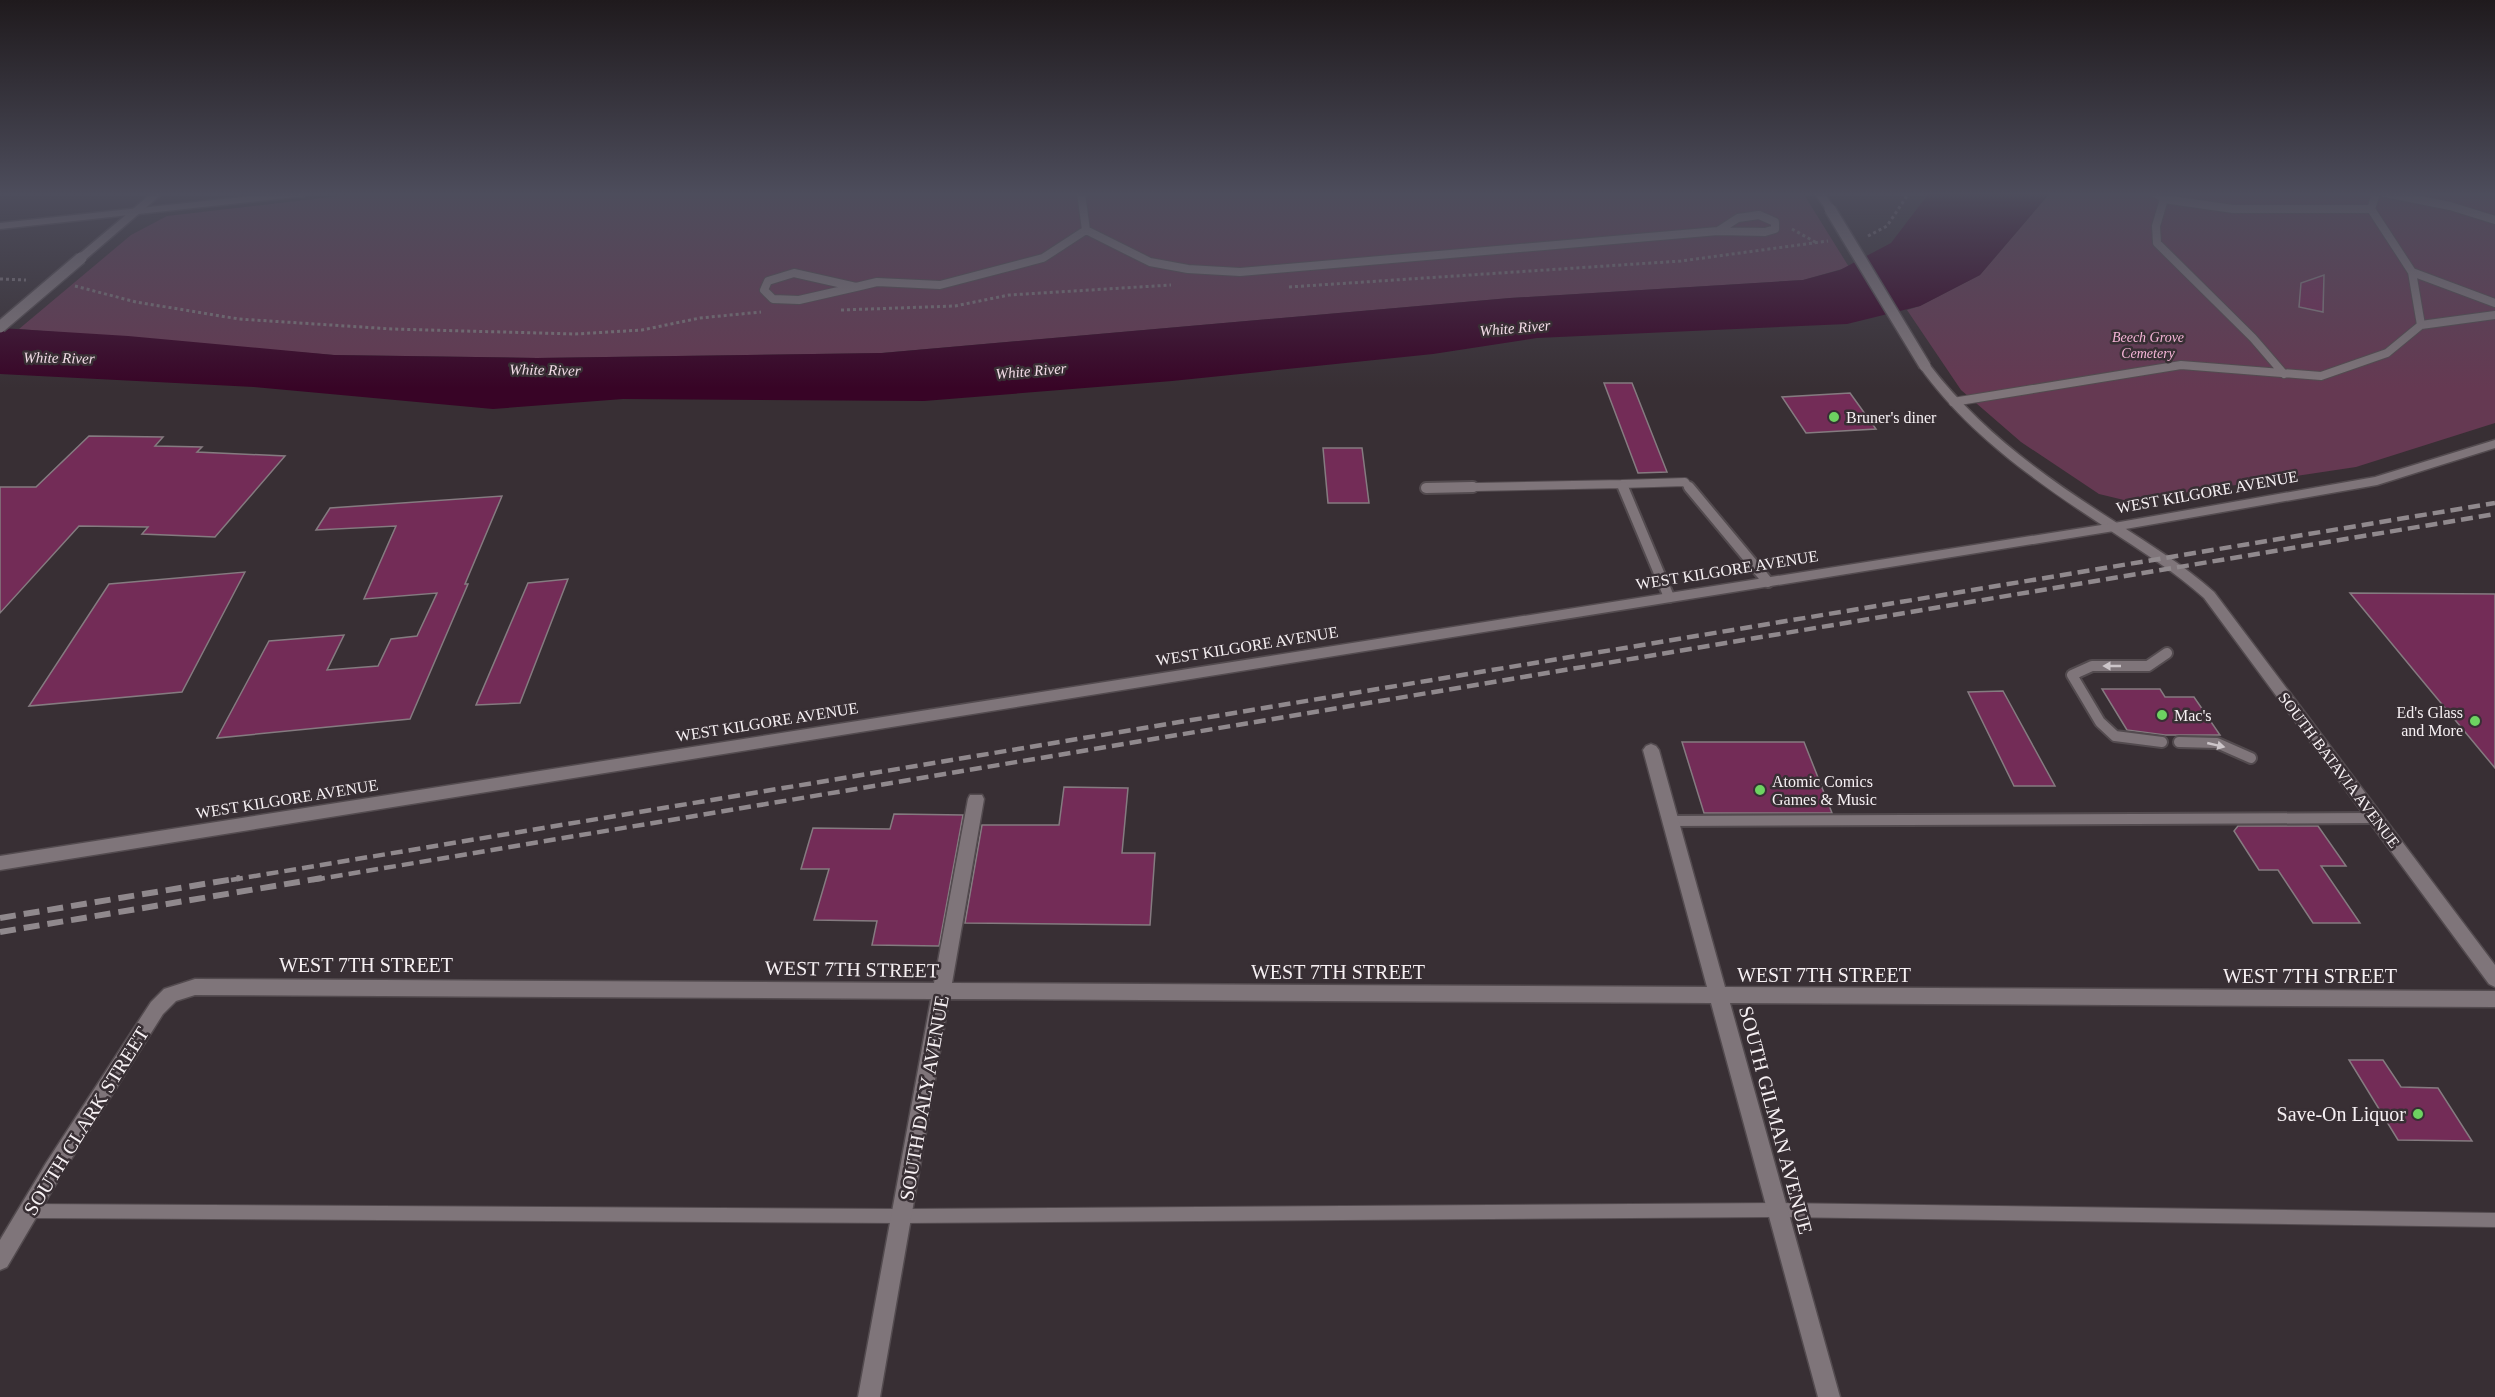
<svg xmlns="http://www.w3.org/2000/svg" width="2495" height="1397" font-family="Georgia,serif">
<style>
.green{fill:#653952}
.water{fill:#380426}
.building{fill:#732c57;stroke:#857b80;stroke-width:1.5}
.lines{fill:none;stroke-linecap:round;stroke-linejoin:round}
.service-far2-casing{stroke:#534b4f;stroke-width:10}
.service-far1-casing{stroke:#534b4f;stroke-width:14}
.service-casing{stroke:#534b4f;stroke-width:16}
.minor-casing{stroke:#534b4f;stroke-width:3}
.tertiary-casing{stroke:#534b4f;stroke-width:3}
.secondary-casing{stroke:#534b4f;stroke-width:3}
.path{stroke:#7c7479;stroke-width:3;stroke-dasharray:3 3;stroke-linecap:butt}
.service-far2{stroke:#7f757a;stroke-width:8}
.service-far1{stroke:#7f757a;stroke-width:10}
.service{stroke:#7f757a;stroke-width:14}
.minor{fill:#7f757a;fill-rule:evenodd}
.tertiary{fill:#7f757a;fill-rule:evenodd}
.secondary{fill:#7f757a;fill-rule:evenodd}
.rail-far1{stroke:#90898d;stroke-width:4.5;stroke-dasharray:12 6;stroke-linecap:butt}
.rail{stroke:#90898d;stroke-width:6;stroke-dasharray:16 8;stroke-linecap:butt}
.minor-bridge-casing{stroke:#534b4f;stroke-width:14;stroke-linecap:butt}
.secondary-bridge-casing{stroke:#534b4f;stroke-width:14;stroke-linecap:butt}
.minor-bridge{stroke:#7f757a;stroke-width:11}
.secondary-bridge{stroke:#7f757a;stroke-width:11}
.oneway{fill:#ccc5c9}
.poi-dot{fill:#6dd361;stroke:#382f34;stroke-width:2}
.labels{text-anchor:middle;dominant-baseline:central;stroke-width:5;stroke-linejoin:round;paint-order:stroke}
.far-park-label{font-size:14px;font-style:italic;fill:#f6b6d8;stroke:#382f34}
.far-water-label{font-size:15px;font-style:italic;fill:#f2dce7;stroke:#382f34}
.poi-label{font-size:16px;fill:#f6f0f3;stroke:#382f34;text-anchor:start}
.street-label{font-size:16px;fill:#f6f0f3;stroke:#382f34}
.near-street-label{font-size:20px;fill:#f6f0f3;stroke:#382f34}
.near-poi-label{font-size:20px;fill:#f6f0f3;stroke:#382f34;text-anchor:end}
</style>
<rect width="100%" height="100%" fill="#382f34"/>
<path class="green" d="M365,193H1803L1849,267L1803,280L1510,298L881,353L537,358L334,355L19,329L131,235L167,216Z
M2050,193H2495V423L2356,467L2128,501L2099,494L2021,442L1961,390L1907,310L1920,306L1980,275Z"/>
<path class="water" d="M1929,193H2050L1980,275L1920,306L1847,324L1537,338L1433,354L1172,381L924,401L623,399L493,409L254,387L0,374V328L128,336L334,355L537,358L882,353L1510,298L1803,280L1840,270L1891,243Z"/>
<path class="building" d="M2324,275L2323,312L2299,307L2301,283Z
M1604,383H1632L1667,472L1638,473Z
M1850,393L1876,429L1806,433L1782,397Z
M89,436L163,437L155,446L202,447L197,452L285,456L215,537L142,534L148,527L79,526L0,613V487H36Z
M1323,448H1362L1369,503H1328Z
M502,496L465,584H468L410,719L217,738L269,641L344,635L327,670L378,666L391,639L417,636L437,593L364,599L396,526L316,530L330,508Z
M245,572L182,692L29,706L109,584Z
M568,579L520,703L476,705L528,583Z
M2350,593L2495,594V768L2416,673Z
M2102,689H2160L2165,697H2194L2220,735H2165L2127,730Z
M2003,691L2055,786H2014L1968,692Z
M1682,742H1804L1832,813H1704Z
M1064,787L1128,788L1122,853H1155L1150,925L965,923L982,825H1059Z
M894,814L963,815L939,946L872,945L877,921L814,920L829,869H801L813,828L890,829Z
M2238,826H2318L2346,866H2321L2360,923H2313L2278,870H2259L2234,831Z
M2349,1060H2383L2401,1087L2438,1088L2472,1141L2398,1140Z"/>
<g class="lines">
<defs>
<path id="service-far2" d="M2155,193L2164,199L2233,209H2371
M2376,193L2371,209L2412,272L2421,325
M2385,193L2450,206L2495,220
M2164,199L2156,226L2157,243L2253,338L2284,374
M1759,215L1775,222V229L1765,232L1718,231L1738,218Z
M1086,230L1150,262L1188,269L1240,272L1718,231
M2412,272L2495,303
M794,273L856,287L799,300L773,299L764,290L768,281Z
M856,287L877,282L940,285L1043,258L1086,230L1081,193
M1953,402L2181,365L2321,376L2387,353L2421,325L2495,315
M1622,484L1685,482L1690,489
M1426,488L1622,484L1624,489"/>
<path id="service-far1" d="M1623,487L1669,597
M1689,487L1768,582
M1426,488L1473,487
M2162,742L2115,736L2100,722L2072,675L2092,666H2148L2167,653
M2179,742L2217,743L2251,758
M1669,821L2375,818"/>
<path id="service" d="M29,1211L902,1216L1776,1210L2495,1220"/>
<path id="minor" d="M1814,193H1824L1835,209L1833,211H1827Z
M1925,363L1929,364C1980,431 2046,478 2117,523C2150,545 2184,565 2214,592L2495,965V987L2489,984L2204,598C2174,571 2141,551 2108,529C2038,483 1968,435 1919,366Z
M1651,744L1656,746L1659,750L1725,987L2495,991V1007L1730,1003L1840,1397H1818L1711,1003L949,999L880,1397H858L931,999L195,995L176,1001L163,1014L60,1177L7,1267L0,1270V1240L46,1163L151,1002L164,989L195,979L934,983L968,799L970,795H982L984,799L952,983L1707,987L1643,750L1646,746Z"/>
<path id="tertiary" d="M279,193H309L304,196L0,229V223Z"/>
<path id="secondary" d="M152,193H163L85,260H77V256Z
M2495,440V448L2377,485L2114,531L0,870V856L2114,523L2375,477Z"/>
</defs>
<use href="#service-far2" class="service-far2-casing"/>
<use href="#service-far1" class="service-far1-casing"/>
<use href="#service" class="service-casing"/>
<use href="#minor" class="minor-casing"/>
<use href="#tertiary" class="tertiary-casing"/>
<use href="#secondary" class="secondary-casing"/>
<path class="path" d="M1792,229L1817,243
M1868,236L1887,226L1909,193
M0,279L26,280
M75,286L136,302L239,319L392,329L575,334L642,330L700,318L761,312
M1289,287L1681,261L1828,241
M841,310L955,306L1009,295L1171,285"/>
<use href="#service-far2" class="service-far2"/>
<use href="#service-far1" class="service-far1"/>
<use href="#service" class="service"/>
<use href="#minor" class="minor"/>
<use href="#tertiary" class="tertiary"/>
<use href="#secondary" class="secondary"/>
<path class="rail-far1" d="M231,880L2495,503
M313,880L2495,514"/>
<path class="rail" d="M0,918L240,878
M0,932L322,878"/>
<defs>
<path id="minor-bridge" d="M1830,209L1925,366"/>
<path id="secondary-bridge" d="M0,327L81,258"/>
</defs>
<use href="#minor-bridge" class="minor-bridge-casing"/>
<use href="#secondary-bridge" class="secondary-bridge-casing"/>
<use href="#minor-bridge" class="minor-bridge"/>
<use href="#secondary-bridge" class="secondary-bridge"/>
</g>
<defs><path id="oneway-solid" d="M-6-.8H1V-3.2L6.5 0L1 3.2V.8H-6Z" transform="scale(1.5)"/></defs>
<g class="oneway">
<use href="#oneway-solid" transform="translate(2112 666) rotate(180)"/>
<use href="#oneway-solid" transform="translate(2216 745) rotate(13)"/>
</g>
<linearGradient id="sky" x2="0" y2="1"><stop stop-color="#1f1a1d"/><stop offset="0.5" stop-color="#4d4d5c"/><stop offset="1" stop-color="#4d4d5c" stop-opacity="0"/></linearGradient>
<rect width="2495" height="388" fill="url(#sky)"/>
<g class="poi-dot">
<circle cx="1834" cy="417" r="6"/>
<circle cx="2162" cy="715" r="6"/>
<circle cx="2475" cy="721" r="6"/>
<circle cx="1760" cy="790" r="6"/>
<circle cx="2418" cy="1114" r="6"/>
</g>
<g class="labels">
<g class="far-park-label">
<text x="2148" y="337">Beech Grove<tspan x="2148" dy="16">Cemetery</tspan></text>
</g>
<g class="far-water-label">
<text transform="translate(1515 328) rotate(-5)">White River</text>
<text transform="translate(59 358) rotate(1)">White River</text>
<text transform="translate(545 370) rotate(1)">White River</text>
<text transform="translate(1031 371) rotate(-5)">White River</text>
</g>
<g class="poi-label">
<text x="1846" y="417">Bruner's diner</text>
<text x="2463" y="712" text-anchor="end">Ed's Glass<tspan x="2463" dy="18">and More</tspan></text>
<text x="2174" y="715">Mac's</text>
<text x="1772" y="781">Atomic Comics<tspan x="1772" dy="18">Games &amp; Music</tspan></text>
</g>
<g class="street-label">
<text transform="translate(2207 492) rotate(-10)">WEST KILGORE AVENUE</text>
<text transform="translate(1727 570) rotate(-9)">WEST KILGORE AVENUE</text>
<text transform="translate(1247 646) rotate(-9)">WEST KILGORE AVENUE</text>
<text transform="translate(767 722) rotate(-9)">WEST KILGORE AVENUE</text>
<text transform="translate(2339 770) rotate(53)">SOUTH BATAVIA AVENUE</text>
<text transform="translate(287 799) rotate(-9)">WEST KILGORE AVENUE</text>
</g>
<g class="near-street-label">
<text x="366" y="965">WEST 7TH STREET</text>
<text transform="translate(852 969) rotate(1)">WEST 7TH STREET</text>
<text x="1338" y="972">WEST 7TH STREET</text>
<text x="1824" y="975">WEST 7TH STREET</text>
<text x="2310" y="976">WEST 7TH STREET</text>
<text transform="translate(924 1098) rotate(-80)">SOUTH DALY AVENUE</text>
<text transform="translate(1776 1120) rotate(75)">SOUTH GILMAN AVENUE</text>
<text transform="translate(86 1121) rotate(-58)">SOUTH CLARK STREET</text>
</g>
<g class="near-poi-label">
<text x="2406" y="1114">Save-On Liquor</text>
</g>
</g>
</svg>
